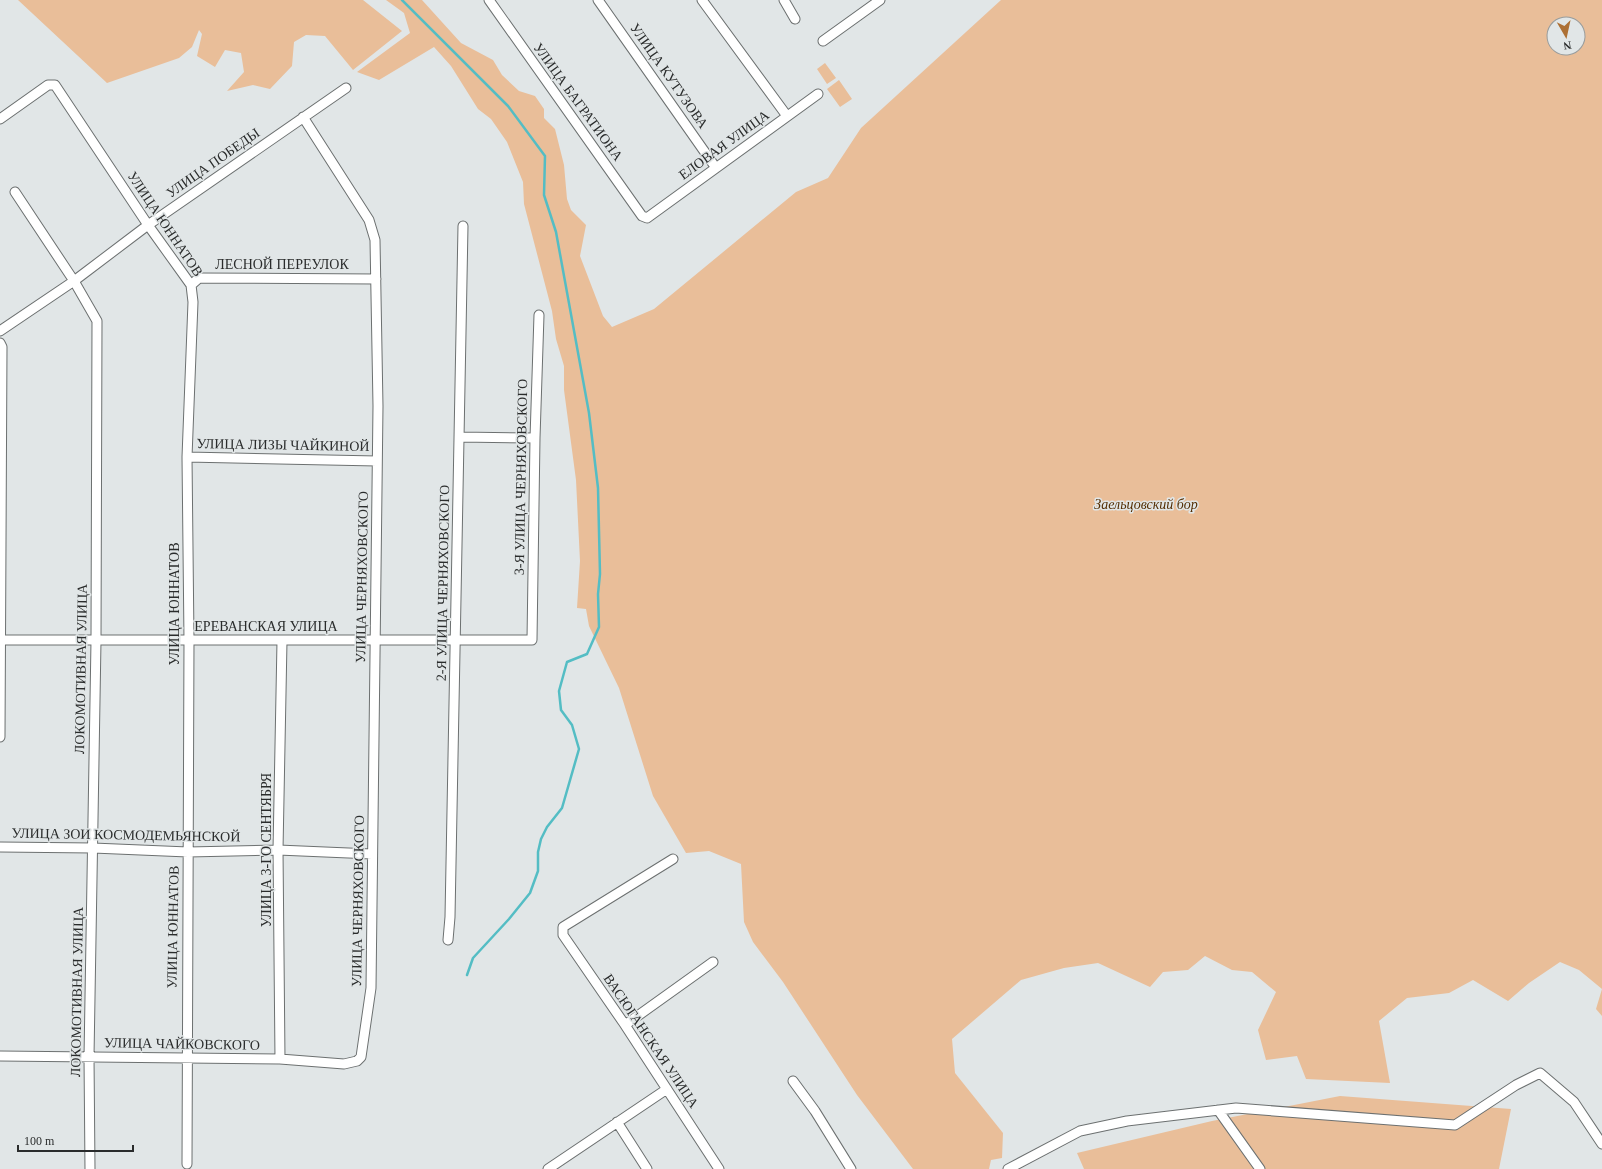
<svg xmlns="http://www.w3.org/2000/svg" width="1602" height="1169" font-family="'Times New Roman',serif">
<style>
.green{fill:#e9be99;fill-rule:evenodd}
.lines{fill:none;stroke-linecap:round;stroke-linejoin:round}
.stream{stroke:#54bdc4;stroke-width:2.5}
.minor-casing{stroke:#6c7070;stroke-width:11}
.minor{stroke:#fff;stroke-width:9}
.labels{text-anchor:middle;dominant-baseline:central;stroke-width:3;stroke-linejoin:round;paint-order:stroke}
.street-label{font-size:14px;fill:#2a2c2c;stroke:#e1e6e7}
.park-label{font-size:14px;font-style:italic;fill:#552f04;stroke:#e1e6e7}
</style>
<rect width="100%" height="100%" fill="#e1e6e7"/>
<path class="green" d="M18,0H363L402,31L353,70L325,36L306,35L294,42L292,66L270,89L253,85L227,91L244,72L241,53L225,50L215,67L197,56L202,34L199,30L192,47L179,58L107,83Z
M386,0H422L461,43L493,60L502,75L519,91L535,96L544,109V118L555,129L564,165L567,199L571,210L586,225L580,256L603,316L612,327L654,309L796,192L828,178L861,128L1001,0H1602V1016L1596,1009L1602,989L1579,970L1560,962L1529,983L1508,1001L1473,980L1449,993L1407,998L1379,1021L1390,1083L1306,1079L1297,1056L1266,1060L1258,1030L1276,992L1252,972L1232,970L1205,956L1188,970L1163,972L1150,987L1098,963L1064,968L1021,980L952,1039L955,1073L1003,1133L1002,1158L991,1160L989,1169H913L857,1095L783,982L753,942L744,922L741,864L709,851L686,853L653,796L619,688L589,626L586,609L577,608L580,561L576,480L564,390V366L556,339L552,311L524,204L523,182L507,142L491,119L478,109L451,66L434,47L379,80L357,72L410,33L404,13ZM1554,24H1578V48H1554Z
M825,63L836,78L827,84L817,69Z
M839,80L852,99L840,107L827,89Z
M1340,1096L1511,1109L1499,1169H1084L1077,1153L1212,1121Z"/>
<g class="lines">
<path class="stream" d="M402,0L508,106L545,156L544,195L556,232L589,413L598,488L600,574L598,594L599,627L587,654L567,662L559,691L561,710L572,725L579,749L562,808L547,827L541,839L538,852V871L530,893L509,919L473,958L467,975"/>
<defs>
<path id="minor" d="M489,0L642,216L647,218L818,94
M598,0L716,168
M702,0L787,116
M784,0L795,19
M823,41L880,0
M0,119L48,85H55L148,225L191,285L193,302L187,457L189,640L187,1164
M15,192L74,281L97,321L96,641L89,1057L90,1169
M191,285L199,278L376,279
M0,331L74,281L148,225L346,88
M0,343L2,347L0,737
M460,437L535,438
M187,457L377,461
M0,640H532L535,438L539,315
M0,847L93,848L188,852L278,850L372,854
M673,859L563,927V935L625,1025L719,1169
M448,940L450,917L463,226
M625,1025L713,962
M0,1056L280,1059L344,1064L357,1061L361,1057L371,988L378,406L375,240L369,220L303,117
M280,1059L278,850L282,641
M793,1081L815,1111L851,1169
M1218,1110L1260,1169
M617,1122L647,1169
M548,1169L667,1089
M1008,1169L1080,1131L1127,1121L1236,1108L1455,1125L1516,1085L1540,1073L1574,1102L1602,1144"/>
</defs>
<use href="#minor" class="minor-casing"/>
<use href="#minor" class="minor"/>
</g>
<g class="labels">
<g class="street-label">
<text transform="translate(669 76) rotate(55)">УЛИЦА КУТУЗОВА</text>
<text transform="translate(578 102) rotate(54)">УЛИЦА БАГРАТИОНА</text>
<text transform="translate(724 145) rotate(-36)">ЕЛОВАЯ УЛИЦА</text>
<text transform="translate(213 163) rotate(-35)">УЛИЦА ПОБЕДЫ</text>
<text transform="translate(165 224) rotate(56)">УЛИЦА ЮННАТОВ</text>
<text x="282" y="264">ЛЕСНОЙ ПЕРЕУЛОК</text>
<text transform="translate(283 445) rotate(1)">УЛИЦА ЛИЗЫ ЧАЙКИНОЙ</text>
<text transform="translate(521 477) rotate(-89)">3-Я УЛИЦА ЧЕРНЯХОВСКОГО</text>
<text transform="translate(362 577) rotate(-89)">УЛИЦА ЧЕРНЯХОВСКОГО</text>
<text transform="translate(443 583) rotate(-89)">2-Я УЛИЦА ЧЕРНЯХОВСКОГО</text>
<text transform="translate(174 604) rotate(-90)">УЛИЦА ЮННАТОВ</text>
<text x="266" y="626">ЕРЕВАНСКАЯ УЛИЦА</text>
<text transform="translate(81 669) rotate(-89)">ЛОКОМОТИВНАЯ УЛИЦА</text>
<text transform="translate(126 835) rotate(1)">УЛИЦА ЗОИ КОСМОДЕМЬЯНСКОЙ</text>
<text transform="translate(266 850) rotate(-90)">УЛИЦА 3-ГО СЕНТЯБРЯ</text>
<text transform="translate(358 901) rotate(-89)">УЛИЦА ЧЕРНЯХОВСКОГО</text>
<text transform="translate(173 927) rotate(-89)">УЛИЦА ЮННАТОВ</text>
<text transform="translate(77 992) rotate(-89)">ЛОКОМОТИВНАЯ УЛИЦА</text>
<text transform="translate(651 1041) rotate(56)">ВАСЮГАНСКАЯ УЛИЦА</text>
<text transform="translate(182 1044) rotate(1)">УЛИЦА ЧАЙКОВСКОГО</text>
</g>
<g class="park-label">
<text x="1146" y="504">Заельцовский бор</text>
</g>
</g>
<g transform="translate(1566 36) rotate(171)"><circle r="19" fill="#e1e6e7" stroke="#989c9c"/>
<path d="M0-3L7 15L0 10L-7 15Z" fill="#ad7034"/>
<text y="-6" font-size="11" font-weight="bold" text-anchor="middle" fill="#2a2c2c">N</text>
</g>
<path d="M18 1145v6h115v-6" fill="none" stroke="#2a2c2c" stroke-width="2"/>
<text x="24" y="1145" font-size="12" fill="#2a2c2c" stroke="#e1e6e7" stroke-width="3" paint-order="stroke">100 m</text>
</svg>
